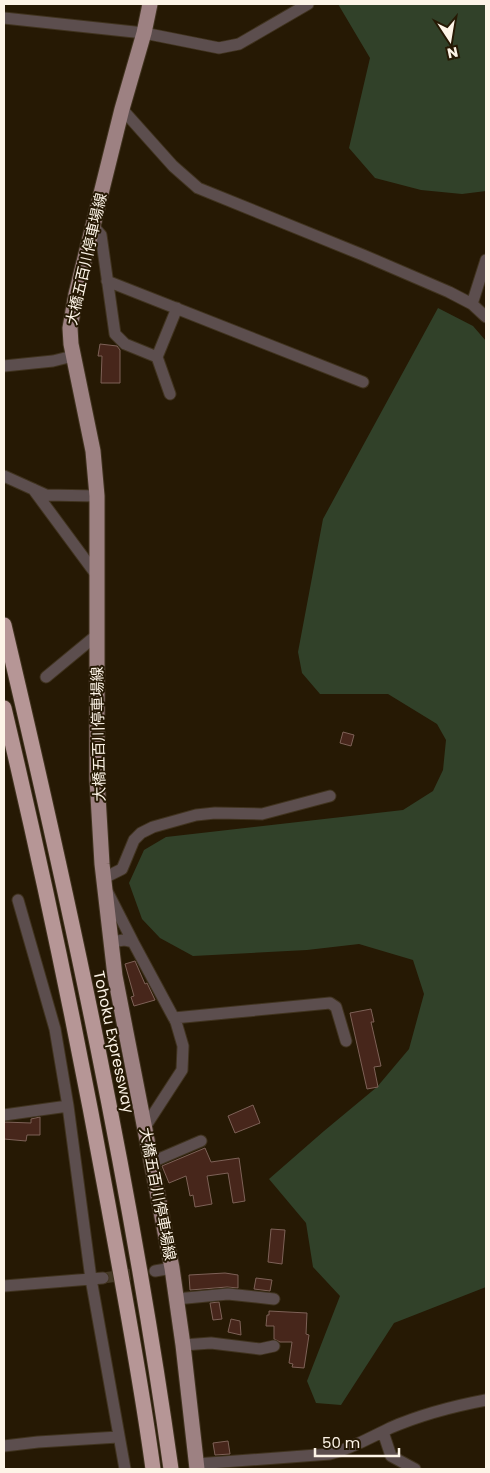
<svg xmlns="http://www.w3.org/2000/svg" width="490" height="1473" font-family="Poppins,'Noto Sans JP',sans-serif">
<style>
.green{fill:#314129}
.building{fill:#47261b;stroke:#7d6157}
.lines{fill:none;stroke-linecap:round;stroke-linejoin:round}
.minor-tunnel{stroke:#463a26;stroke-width:11;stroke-dasharray:11 5.5;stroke-linecap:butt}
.minor-casing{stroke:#40331f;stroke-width:13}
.major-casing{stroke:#40331f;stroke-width:17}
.highway-casing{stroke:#40331f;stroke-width:17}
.minor{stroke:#5c4e4e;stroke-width:11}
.major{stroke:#9d8182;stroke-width:15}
.highway{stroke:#b69696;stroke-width:15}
.labels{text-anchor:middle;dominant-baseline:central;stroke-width:4;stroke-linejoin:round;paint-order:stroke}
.street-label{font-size:15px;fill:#fdf4e7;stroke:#261904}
</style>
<rect width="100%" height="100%" fill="#261904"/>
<path class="green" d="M338,4H486V191L462,194L421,190L375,178L349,148L370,58Z
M438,308L473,326L486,341V1287L394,1323L341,1405L316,1403L307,1381L340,1296L313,1267L306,1223L269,1179L324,1131L377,1087L409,1049L424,994L413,960L359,944L307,950L193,956L160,938L142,919L129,883L144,850L166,837L403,810L433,791L443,770L446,740L437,724L388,694H320L302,673L298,652L323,519Z"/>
<path class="building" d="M100,344L117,346L120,350V383H101L102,356H98Z
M343,732L354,735L351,746L340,743Z
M135,961L145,984L147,983L155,1000L134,1006L131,997L134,996L125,964Z
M371,1009L374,1022H371L381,1066L374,1067L378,1087L367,1089L350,1013Z
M253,1105L260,1123L235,1133L228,1116Z
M40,1117V1135H27L26,1141L4,1139V1122L31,1123V1119Z
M205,1148L211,1162L239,1158L245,1201L233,1203L228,1173L207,1176L212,1204L195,1207L193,1195L190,1196L186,1176L169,1183L162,1166Z
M271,1229L285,1230L282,1264L268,1262Z
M225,1273L238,1275V1288L227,1287L190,1290L189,1275Z
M256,1278L272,1280L270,1291L254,1289Z
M219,1302L222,1319L213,1320L210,1303Z
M269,1311L307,1313L306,1334L309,1335L304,1368L292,1367L293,1364L289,1363L292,1342H280L274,1339V1326H266L267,1315H269Z
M231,1319L240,1321L241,1335L228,1332Z
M228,1441L230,1454L215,1455L213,1443Z"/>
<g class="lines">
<path class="minor-tunnel" d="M103,1278L155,1271"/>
<defs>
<path id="minor" d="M4,18L144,33L219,48L239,44L308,4
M122,109L173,166L198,188L363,255L449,292L472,304L486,260
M93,226L101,235L115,334L125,344L157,357L170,394
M107,281L363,382
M472,304L486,317
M157,357L177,308
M4,366L53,361L73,356
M4,476L46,495L97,496
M33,489L98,577
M46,677L98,634
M104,878L122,869L134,840L141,833L153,827L196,815L215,813L262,814L330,796
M108,893L133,942
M18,900L55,1029L68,1106
M111,942L124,940L133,942L176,1022L183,1046L182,1070L145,1127
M174,1018L330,1003L336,1007L346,1041
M4,1115L68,1106L91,1279L125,1469
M152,1162L201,1141
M155,1271L172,1268
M4,1286L103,1278
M176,1299L228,1294L274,1299
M183,1345L211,1343L260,1349L274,1346
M383,1432L391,1456L415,1469
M4,1446L38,1442L118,1437
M196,1464L330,1454C353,1448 369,1438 390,1428C420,1415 454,1406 486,1400"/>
<path id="major" d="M150,4L144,33L122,109L76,294L70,328L71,344L93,451L97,496V779L102,864L115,976L172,1268L183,1345L197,1469"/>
<path id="highway" d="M4,625C70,904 131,1185 171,1469
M4,708C43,872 78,1038 108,1204C124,1292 141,1380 153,1469"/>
</defs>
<use href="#minor" class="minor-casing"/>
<use href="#major" class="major-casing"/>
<use href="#highway" class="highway-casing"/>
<use href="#minor" class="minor"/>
<use href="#major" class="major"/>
<use href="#highway" class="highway"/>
</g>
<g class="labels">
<g class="street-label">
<text transform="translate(86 259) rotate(-77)">大橋五百川停車場線</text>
<text transform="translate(98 734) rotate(-91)">大橋五百川停車場線</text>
<text transform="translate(114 1042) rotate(78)">Tohoku Expressway</text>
<text transform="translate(158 1194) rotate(79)">大橋五百川停車場線</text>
</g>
</g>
<rect width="490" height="1473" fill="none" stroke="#fdf4e7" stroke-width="10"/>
<g transform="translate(450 40) rotate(168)" stroke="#261904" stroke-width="4" paint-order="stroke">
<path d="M0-4L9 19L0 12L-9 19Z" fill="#fdf4e7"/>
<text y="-8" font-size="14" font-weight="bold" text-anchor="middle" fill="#fdf4e7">N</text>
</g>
<path d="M315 1448v8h84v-8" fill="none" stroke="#fdf4e7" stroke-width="2.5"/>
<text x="322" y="1448" font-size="15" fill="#fdf4e7" stroke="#261904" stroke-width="4" paint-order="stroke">50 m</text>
</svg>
